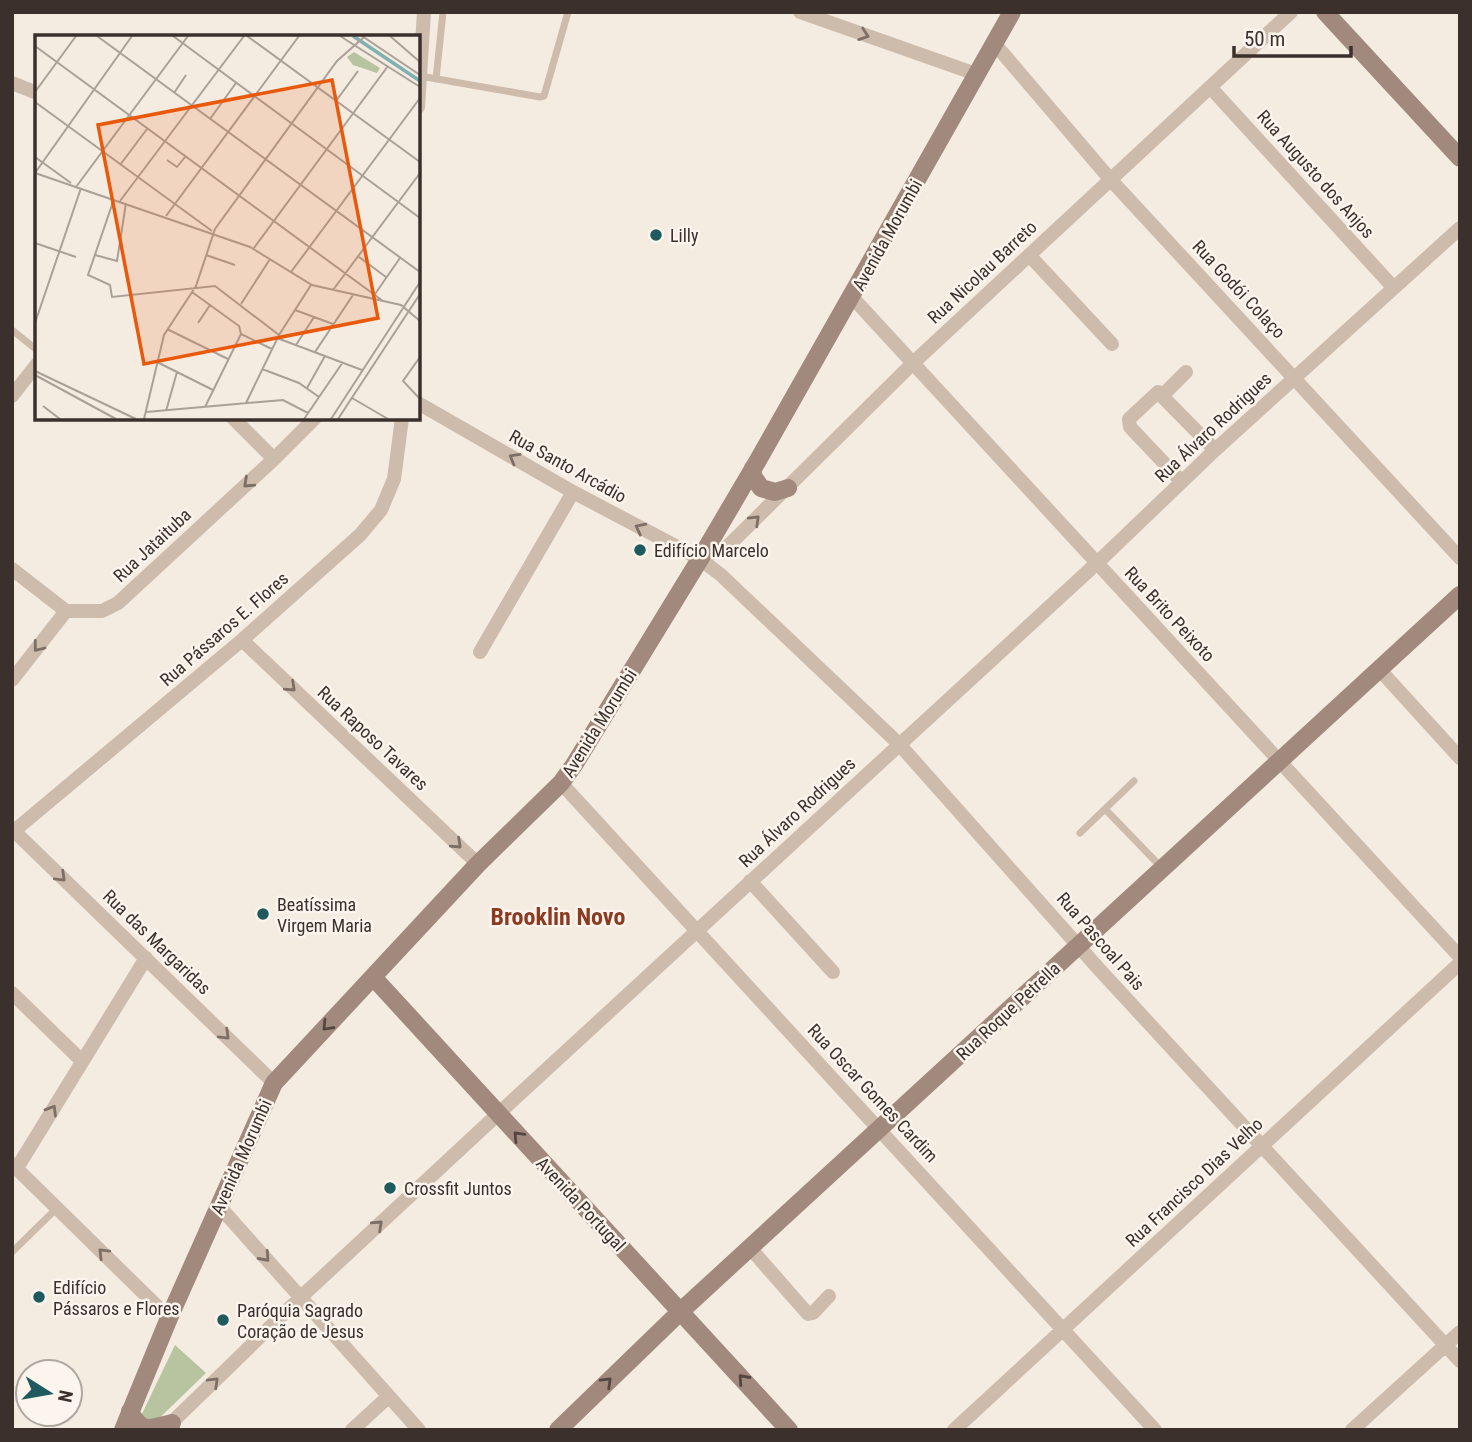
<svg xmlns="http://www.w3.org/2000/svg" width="1472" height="1442" font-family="'Roboto Condensed',sans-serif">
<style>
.green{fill:#b8c4a0}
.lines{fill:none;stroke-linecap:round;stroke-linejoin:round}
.lane{stroke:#cdbbac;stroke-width:7}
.street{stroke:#cdbbac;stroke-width:14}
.secondary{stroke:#a18a7d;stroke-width:18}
.oneway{stroke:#7d6f65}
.oneway2{stroke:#544640}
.poi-dot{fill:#1f5a5e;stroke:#fbf5ee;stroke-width:2.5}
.labels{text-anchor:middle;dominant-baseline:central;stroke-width:5;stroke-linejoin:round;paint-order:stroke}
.street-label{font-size:18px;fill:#3b302b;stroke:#fbf5ee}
.poi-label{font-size:18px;fill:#3b302b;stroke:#fbf5ee;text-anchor:start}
.district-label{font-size:24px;font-weight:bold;fill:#8c3b22;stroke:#fbf5ee}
.inset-river{fill:none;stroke:#7fb0b2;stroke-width:3.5}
.inset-road{fill:none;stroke:#aaa098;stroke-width:2}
.view{fill:#e8590c;fill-opacity:0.15;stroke:#e8590c;stroke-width:3.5}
.inset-edge{fill:none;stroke:#3b302b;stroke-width:3.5}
</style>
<rect width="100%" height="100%" fill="#f4ebe1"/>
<path class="green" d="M175,1345L206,1373L150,1427L140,1418Z"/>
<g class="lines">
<path class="lane" d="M420,76L540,97L544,96L568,12
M436,79L443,12
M12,330L37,350
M1106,810L1163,869
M1080,833L1134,781
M12,1252L57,1208"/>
<path class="street" d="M800,12L976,74
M994,43L1110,179L1460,558
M12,83L37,93
M1210,87L1393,287
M418,107L424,12
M1029,255L1112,344
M852,297L1460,957
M1163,395L1186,372
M12,396L37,364
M418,403L573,492L700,559L721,575L899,744L1098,968L1460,1361
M233,418L274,459
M1182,482L1130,427L1129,419L1158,392L1215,450
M700,559L728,546L912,364L1291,12
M12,569L66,611
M242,640L478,864
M480,652L573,492
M1379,669L1460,758
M12,680L66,611H102L118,603L274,459L315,418
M561,783L1155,1430
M12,829L274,1083
M14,831L242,640L360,535L381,510L394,479L402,418
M750,881L833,972
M12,993L82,1061
M12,1164L169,1318
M17,1168L146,958
M219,1206L419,1430
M751,1249L808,1314L813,1313L829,1296
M165,1429L301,1297L498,1114L1097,563L1215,450L1460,228
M352,1430L388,1397
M954,1430L1460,963
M1352,1430L1460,1332"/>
<path class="secondary" d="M1325,12L1460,158
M753,468V476L761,488L775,492L788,488
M373,977L789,1430
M130,1411C141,1434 150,1429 172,1423
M123,1430L169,1318L274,1083L478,864L561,783L574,765L700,559L757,462L1012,12
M558,1430L681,1311L1460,595"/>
</g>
<defs><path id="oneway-chevron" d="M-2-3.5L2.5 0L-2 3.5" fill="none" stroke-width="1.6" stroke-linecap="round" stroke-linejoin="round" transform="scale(1.75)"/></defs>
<g class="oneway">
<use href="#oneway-chevron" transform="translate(864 35) rotate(19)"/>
<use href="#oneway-chevron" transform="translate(514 458) rotate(-150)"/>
<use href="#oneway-chevron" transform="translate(248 483) rotate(137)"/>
<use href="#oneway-chevron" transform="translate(755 520) rotate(-44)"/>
<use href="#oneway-chevron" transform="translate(640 528) rotate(-153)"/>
<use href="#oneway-chevron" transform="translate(38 647) rotate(128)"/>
<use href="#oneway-chevron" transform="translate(291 687) rotate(43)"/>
<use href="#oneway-chevron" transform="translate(457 844) rotate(43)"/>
<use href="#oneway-chevron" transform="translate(61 877) rotate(44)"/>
<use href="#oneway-chevron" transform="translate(225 1035) rotate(44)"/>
<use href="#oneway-chevron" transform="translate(52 1110) rotate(-59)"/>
<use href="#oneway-chevron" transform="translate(378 1225) rotate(-43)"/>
<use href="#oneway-chevron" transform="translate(103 1253) rotate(-135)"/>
<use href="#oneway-chevron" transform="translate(265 1257) rotate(48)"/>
<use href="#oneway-chevron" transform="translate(214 1382) rotate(-44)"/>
</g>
<g class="oneway2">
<use href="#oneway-chevron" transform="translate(327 1026) rotate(133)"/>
<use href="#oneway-chevron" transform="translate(518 1136) rotate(-133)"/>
<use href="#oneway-chevron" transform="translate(743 1379) rotate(-132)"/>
<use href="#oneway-chevron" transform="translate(607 1382) rotate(-44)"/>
</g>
<g class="poi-dot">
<circle cx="656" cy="235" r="7"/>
<circle cx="640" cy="550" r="7"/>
<circle cx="263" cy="914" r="7"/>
<circle cx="390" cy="1188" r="7"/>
<circle cx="39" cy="1297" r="7"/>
<circle cx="223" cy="1320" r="7"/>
</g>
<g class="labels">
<g class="street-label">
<text transform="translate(1316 174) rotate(48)">Rua Augusto dos Anjos</text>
<text transform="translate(887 235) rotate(-61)">Avenida Morumbi</text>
<text transform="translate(982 272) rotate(-43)">Rua Nicolau Barreto</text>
<text transform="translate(1239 289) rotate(47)">Rua Godói Colaço</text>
<text transform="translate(1213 427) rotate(-43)">Rua Álvaro Rodrigues</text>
<text transform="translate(568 466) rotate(29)">Rua Santo Arcádio</text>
<text transform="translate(152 545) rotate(-43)">Rua Jataituba</text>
<text transform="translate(1170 614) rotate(47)">Rua Brito Peixoto</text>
<text transform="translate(224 629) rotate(-41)">Rua Pássaros E. Flores</text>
<text transform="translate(599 723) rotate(-58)">Avenida Morumbi</text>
<text transform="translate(373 738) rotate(43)">Rua Raposo Tavares</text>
<text transform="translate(797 812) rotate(-43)">Rua Álvaro Rodrigues</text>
<text transform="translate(1101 941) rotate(49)">Rua Pascoal Pais</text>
<text transform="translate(157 942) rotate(44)">Rua das Margaridas</text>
<text transform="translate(1008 1011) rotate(-43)">Rua Roque Petrella</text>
<text transform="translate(873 1093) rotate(47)">Rua Oscar Gomes Cardim</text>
<text transform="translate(241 1157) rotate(-66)">Avenida Morumbi</text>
<text transform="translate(1194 1182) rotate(-43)">Rua Francisco Dias Velho</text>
<text transform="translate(581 1204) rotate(47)">Avenida Portugal</text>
</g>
<g class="poi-label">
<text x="670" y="235">Lilly</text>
<text x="654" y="550">Edifício Marcelo</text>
<text x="277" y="904">Beatíssima<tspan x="277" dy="21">Virgem Maria</tspan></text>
<text x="404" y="1188">Crossfit Juntos</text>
<text x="53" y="1287">Edifício<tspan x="53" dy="21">Pássaros e Flores</tspan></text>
<text x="237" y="1310">Paróquia Sagrado<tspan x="237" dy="21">Coração de Jesus</tspan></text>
</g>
<g class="district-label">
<text x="558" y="917">Brooklin Novo</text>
</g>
</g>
<g transform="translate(35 35)">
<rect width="385" height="385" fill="#f4ebe1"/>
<path d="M319,17L345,33L342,38L318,30L312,22Z" fill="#b8c4a0"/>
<path class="inset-river" d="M318,1L385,46"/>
<path class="inset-road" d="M62,1L385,237M138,1L385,183M212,1L385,127M305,1L385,52M327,1L385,40M355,1L385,27M0,11L348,266M0,57L41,1M139,58L151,40M301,66L323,36M0,67L177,196M175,84L201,48M0,122L36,148M132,125L142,132L150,122M85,130L112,94M0,138L215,212L277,250L366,270L385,286M0,138L97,1M41,152L153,1M79,164L53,240L75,250L77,262L180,251L244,300M85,166L209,1M131,181L264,1M0,208L41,222M219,213L353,31M60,220L82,226L91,168M171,220L200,230M324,222L351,242M256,237L385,63M298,255L385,138M157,257L204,291L206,299L237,314M340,259L365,223M206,269L235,224M260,275L298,289M0,288L46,153M163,288L175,270M132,294L193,324M242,303L327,335M261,310L279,282M280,317L318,260M385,322L368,346L385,364M122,327L178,355M227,334L264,348L284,362M0,336L101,384M0,340L81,384M272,353L290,321M317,363L353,384M211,368L244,300L276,250M8,371L25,384M170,372L206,299M131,376L142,337M111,377L248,365L273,378M109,384L129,300L161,251L180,194L302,26L329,2M269,384L308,327M296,384L385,247M303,384L385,259"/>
<path class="view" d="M297,45L343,283L109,329L63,90Z"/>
<rect width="385" height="385" class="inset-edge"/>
</g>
<rect width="1472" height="1442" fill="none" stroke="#3b302b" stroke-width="28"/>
<g transform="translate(49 1393) rotate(101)"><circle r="33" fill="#fbf5ee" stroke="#aea6a0" stroke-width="2"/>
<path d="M0-5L12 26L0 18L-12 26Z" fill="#1f5a5e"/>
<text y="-10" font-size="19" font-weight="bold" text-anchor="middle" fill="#3b302b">N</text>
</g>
<path d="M1234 46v10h117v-10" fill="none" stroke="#3b302b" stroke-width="3.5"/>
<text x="1244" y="46" font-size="21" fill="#3b302b" stroke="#fbf5ee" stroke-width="5" paint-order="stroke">50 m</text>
</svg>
